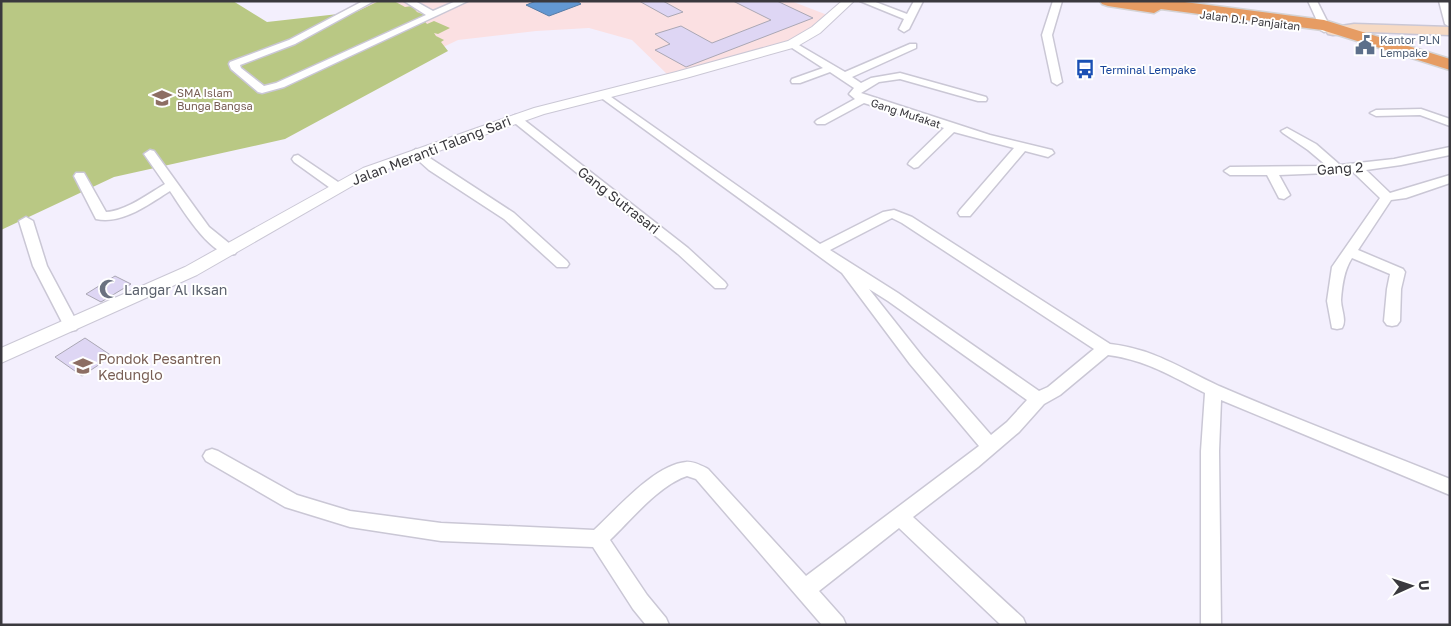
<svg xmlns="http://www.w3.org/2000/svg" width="1451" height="626" font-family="'Golos Text',sans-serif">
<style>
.education{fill:#fbe0e2}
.green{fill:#b9c884}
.water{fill:#6398d3;stroke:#577ca6}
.building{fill:#ded6f4;stroke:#aaa7b4}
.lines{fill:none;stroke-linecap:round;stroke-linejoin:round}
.minor-casing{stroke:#cac7d5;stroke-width:3}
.tertiary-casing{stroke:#cac7d5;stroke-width:2}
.secondary-casing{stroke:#cac7d5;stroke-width:3}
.trunk-casing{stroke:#d4d3d5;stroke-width:3}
.minor{fill:#fff;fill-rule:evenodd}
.tertiary{fill:#fff;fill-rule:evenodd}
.secondary{fill:#f6dac4;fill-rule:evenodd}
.trunk{fill:#e69c63;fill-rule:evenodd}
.labels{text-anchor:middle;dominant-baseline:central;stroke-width:4;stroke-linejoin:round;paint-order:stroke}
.far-street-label{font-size:11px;fill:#3a393e;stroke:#fff}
.far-service-label{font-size:11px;fill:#4e5e75;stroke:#fff;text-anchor:start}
.far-transit-label{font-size:11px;fill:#164399;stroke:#fff;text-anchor:start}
.far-education-label{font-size:11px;fill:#785e54;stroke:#fff;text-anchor:start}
.street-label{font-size:14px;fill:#3a393e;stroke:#fff}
.worship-label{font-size:14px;fill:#5b616d;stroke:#fff;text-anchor:start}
.education-label{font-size:14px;fill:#785e54;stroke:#fff;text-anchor:start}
</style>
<rect width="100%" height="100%" fill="#f3effd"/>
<path class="education" d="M363,1H791L830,16L792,42L669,76L632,40L589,28L536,31L458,40L418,59L305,31Z"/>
<path class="green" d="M1,1H233L267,22L356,12L379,1H394L405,7L412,6L417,12L425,15L422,18L427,24L434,21L450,28L438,34L434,33L436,36L444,40L441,42L448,51L285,139L114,177L1,230Z"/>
<path class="water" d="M536,1H577L581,4L549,16L526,5Z"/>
<path class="building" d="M639,1H663L683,12L668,17Z
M733,1H777L813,18L686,67L655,50L670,44L655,34L681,26L712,43L771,20Z
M115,276L131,284L101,302L86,294Z
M85,338L112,356L82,376L55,357Z"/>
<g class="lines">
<defs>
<path id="minor" d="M363,1H374L295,44L240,65L241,68L264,86L276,83L426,15L404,1H415L433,11L456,1H468L284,87L262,93L258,92L231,69L229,64L230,62L289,40Z
M860,1H873L907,14L914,1H923L909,29L904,32L899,29L904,19Z
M1053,1H1062L1052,35L1062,82L1057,85L1052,82L1042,35Z
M1308,1H1317L1329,25L1327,31L1324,32L1319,29V25Z
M1439,1H1448L1450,8V27L1445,24Z
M792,41L845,72L910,44H916V48L852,77L861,83L871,78L900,73L986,97L987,99L986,101H978L900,79L879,82L861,93L990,135L1052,150L1054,153L1048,157L1025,151L970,216H960L958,213L960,210L1014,148L954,132L918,167L914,168L908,164L910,161L944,128L864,103L825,124H817L815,122L817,120L855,99L849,94L854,88L830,72L800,83H792L791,81L792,79L823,68L789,46V42Z
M604,92L820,244L883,212L894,210L912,217L1110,344C1154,349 1180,368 1219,386C1295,419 1373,448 1450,479V495L1221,400L1219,451L1221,625H1201V451L1205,393C1171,376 1146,360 1108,355L1060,395L1044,404L1019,432L978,467L913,517L1023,618L1026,625H1001L899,528L819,591L843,618L846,625H822L696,479L687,476C659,485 631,520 610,540L647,595L666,618L669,625H646L633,609L593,547L441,541L350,527L285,507L206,461L203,456L206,451L212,449L218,451L297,495L350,511L441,523L594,530C617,509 654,465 686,462C693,461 702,466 708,469L806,576L979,446L910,364L842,273L600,97L599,95ZM892,218L902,223L1094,349L1048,387L1039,391L898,293L830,250ZM869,289L888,301L1027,400L1007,422L991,435L922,356Z
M1421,109L1450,119V126L1420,115L1376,116L1370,113L1376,110Z
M515,115L519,116L688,248L725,282L727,285L725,288H715L678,254L511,120L509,118Z
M1287,128L1316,144L1340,165L1394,159L1450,147V155L1401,165L1366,170L1390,193L1450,175V183L1406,198L1391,200L1358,250L1403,269L1405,272L1401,289L1400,321L1397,325L1392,326L1387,325L1384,321L1387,289L1390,274L1352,258C1344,270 1342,286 1341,300C1341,309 1347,320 1342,328L1337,329L1332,328L1327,301L1332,267L1380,198L1353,172L1279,175L1290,195L1284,199L1279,198L1267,175H1230L1224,171L1230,167L1327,166L1308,150L1283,133L1281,131Z
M416,149L514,213L567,261L569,264L567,267H557L504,219L429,170L410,153Z
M150,150L154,151L209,227L235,248L237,251L235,254C212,260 181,207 170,191C149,204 122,225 96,219L74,176L76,173H84L106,212C126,211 148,194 165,184L144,154Z
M298,155L341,184L343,187L341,190H333L294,162L292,159L294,156Z
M26,217L33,221L47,266L79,326L76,330L71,331L66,330L33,266L19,221Z"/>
<path id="tertiary" d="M842,1H854L820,33L796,47L686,78L544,114L373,174L197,275L1,363V348L185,267L363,168L534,108L676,72L788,41L812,27Z"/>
<path id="secondary" d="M1354,24L1450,27V35L1370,32L1333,35L1328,34L1326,31L1328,28Z"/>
<path id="trunk" d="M1100,1H1177L1324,20L1450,59V70L1322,30L1161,9L1154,13L1108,6L1102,4Z"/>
</defs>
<use href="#minor" class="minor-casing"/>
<use href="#tertiary" class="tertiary-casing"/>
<use href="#secondary" class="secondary-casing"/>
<use href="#trunk" class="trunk-casing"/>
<use href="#minor" class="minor"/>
<use href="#tertiary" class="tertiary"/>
<use href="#secondary" class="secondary"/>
<use href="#trunk" class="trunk"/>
</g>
<defs>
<symbol id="civic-bare" viewBox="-9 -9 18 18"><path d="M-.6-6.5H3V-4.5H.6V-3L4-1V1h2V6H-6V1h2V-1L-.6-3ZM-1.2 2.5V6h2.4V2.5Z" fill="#5c6f8a" stroke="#fff" stroke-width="2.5" paint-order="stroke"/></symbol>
<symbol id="bus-bare" viewBox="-9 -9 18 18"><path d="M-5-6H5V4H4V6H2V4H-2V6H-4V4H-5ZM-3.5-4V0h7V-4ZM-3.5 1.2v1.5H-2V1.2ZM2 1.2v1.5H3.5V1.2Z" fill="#1a4fb4" stroke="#fff" stroke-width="2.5" paint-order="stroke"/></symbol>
<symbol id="school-bare" viewBox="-9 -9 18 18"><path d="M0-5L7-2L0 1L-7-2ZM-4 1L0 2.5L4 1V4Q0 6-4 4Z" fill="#8d6e63" stroke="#fff" stroke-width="2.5" paint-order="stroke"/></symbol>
<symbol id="mosque-bare" viewBox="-9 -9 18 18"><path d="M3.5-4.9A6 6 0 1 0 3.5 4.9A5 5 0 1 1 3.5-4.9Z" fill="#6b7280" stroke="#fff" stroke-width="2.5" paint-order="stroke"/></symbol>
</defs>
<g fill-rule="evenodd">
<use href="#civic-bare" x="1351" y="31" width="28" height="28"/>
<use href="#bus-bare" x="1071" y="55" width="28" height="28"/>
<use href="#school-bare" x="148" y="84" width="28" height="28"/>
<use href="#mosque-bare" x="95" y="275" width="28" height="28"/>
<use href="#school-bare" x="69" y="352" width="28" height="28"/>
</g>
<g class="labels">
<g class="far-street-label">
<text transform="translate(1250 20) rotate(7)">Jalan D.I. Panjaitan</text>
<text transform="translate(906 113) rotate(18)">Gang Mufakat</text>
</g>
<g class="far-service-label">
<text x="1380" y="39">Kantor PLN<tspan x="1380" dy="13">Lempake</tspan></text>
</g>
<g class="far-transit-label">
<text x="1100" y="69">Terminal Lempake</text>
</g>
<g class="far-education-label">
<text x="177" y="92">SMA Islam<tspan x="177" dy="13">Bunga Bangsa</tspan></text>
</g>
<g class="street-label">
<text transform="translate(431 150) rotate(-21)">Jalan Meranti Talang Sari</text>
<text transform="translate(1340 168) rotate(-4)">Gang 2</text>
<text transform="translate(619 200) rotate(38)">Gang Sutrasari</text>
</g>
<g class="worship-label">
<text x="124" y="289">Langar Al Iksan</text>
</g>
<g class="education-label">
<text x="98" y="358">Pondok Pesantren<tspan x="98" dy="16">Kedunglo</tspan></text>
</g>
</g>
<rect width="1451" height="626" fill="none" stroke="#3a393e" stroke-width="5"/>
<g transform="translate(1411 586) rotate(87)" stroke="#ffffff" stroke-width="4" paint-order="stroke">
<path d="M0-4L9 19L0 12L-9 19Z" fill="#3a393e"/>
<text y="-8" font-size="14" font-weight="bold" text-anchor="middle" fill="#3a393e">U</text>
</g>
</svg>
